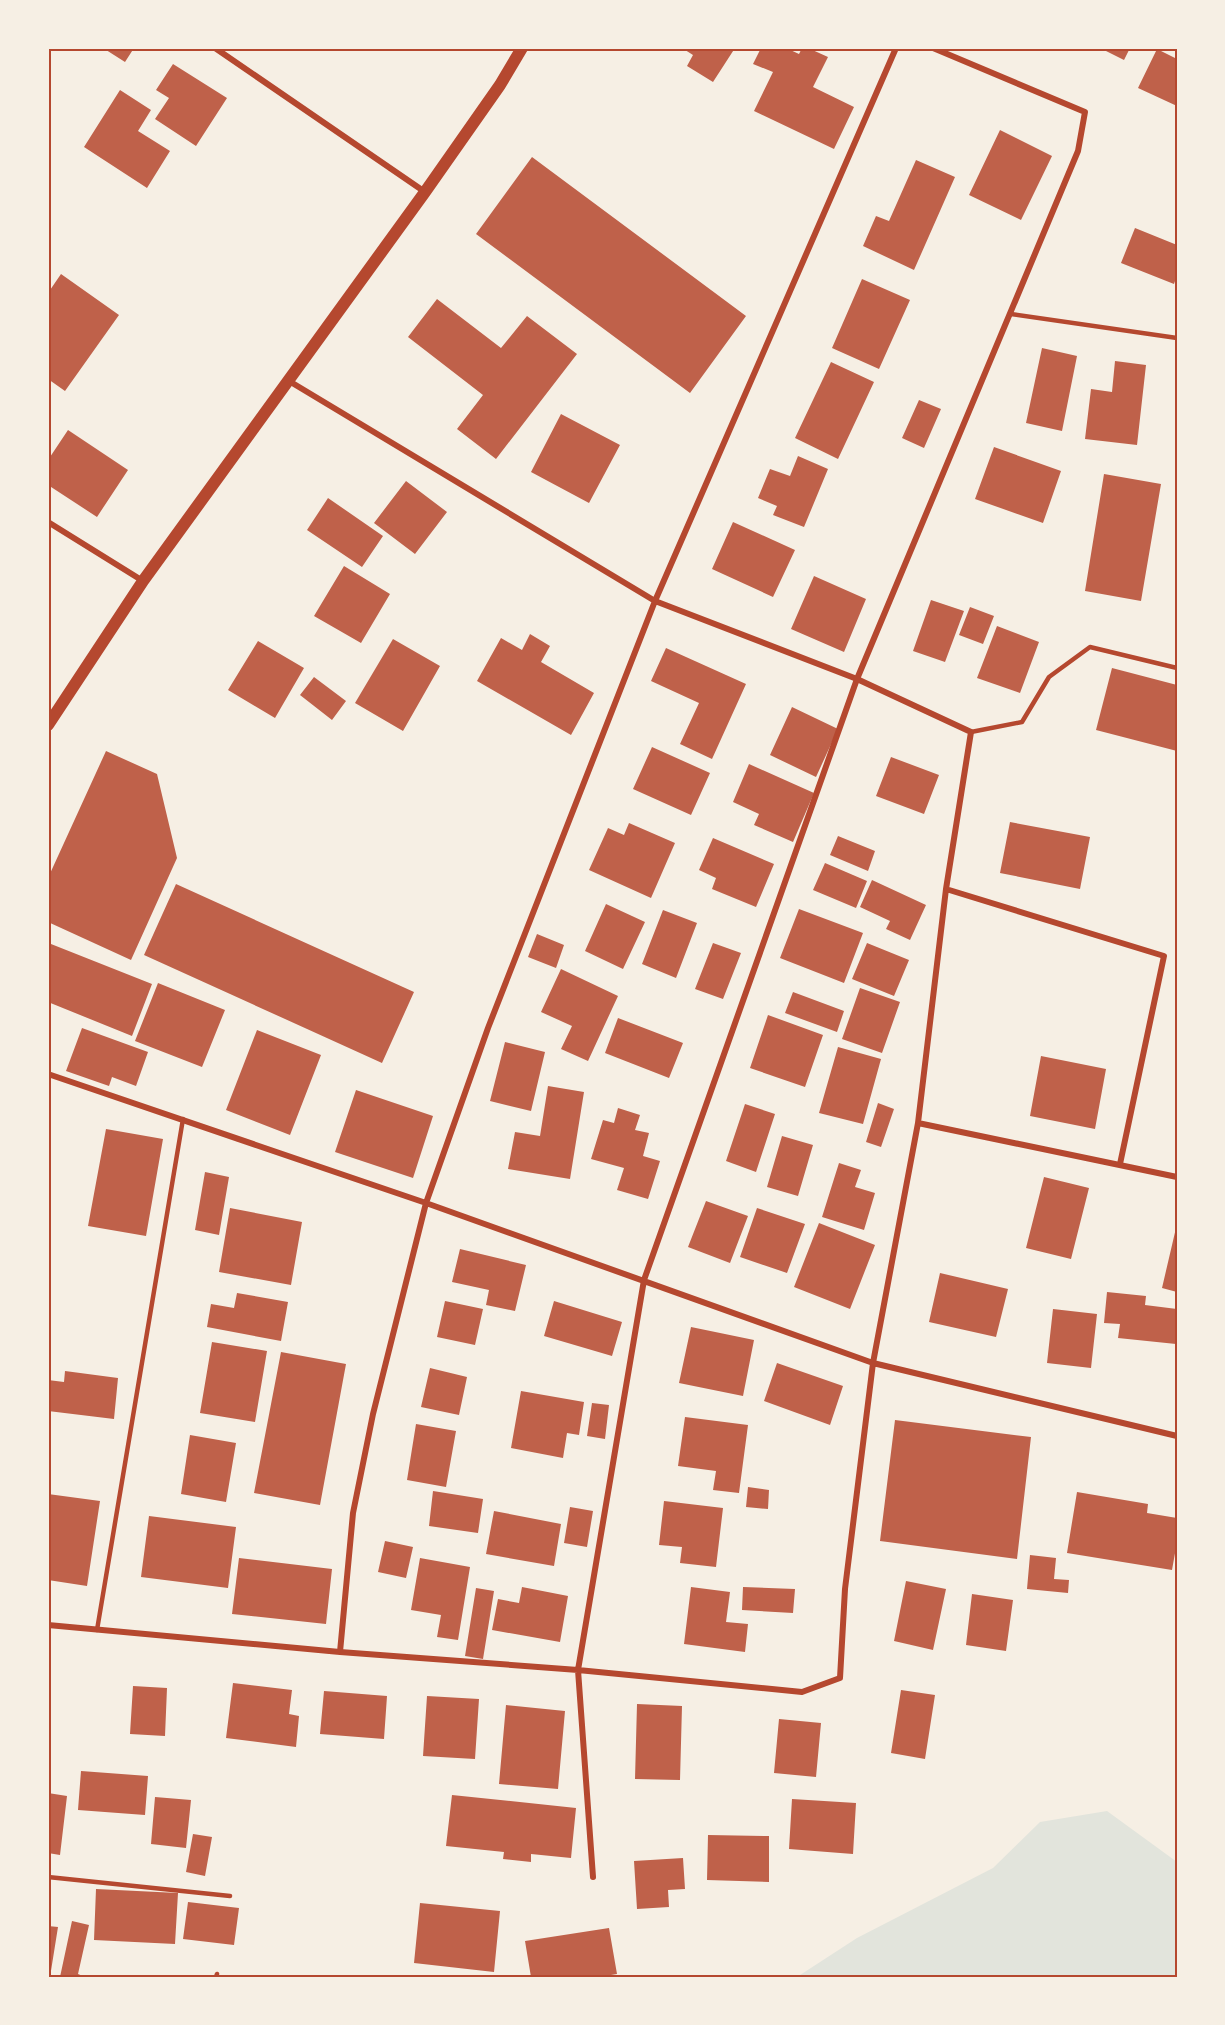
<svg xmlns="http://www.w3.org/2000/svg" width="1225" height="2025" font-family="'Nunito Sans',sans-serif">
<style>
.green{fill:#e2e4dc}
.building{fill:#bf614a}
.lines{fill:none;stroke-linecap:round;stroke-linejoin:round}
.service{stroke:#b5482f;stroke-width:4.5}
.minor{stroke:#b5482f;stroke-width:6}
.secondary{stroke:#b5482f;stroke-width:12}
.neatline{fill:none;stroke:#b5482f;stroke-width:2}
</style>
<rect width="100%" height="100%" fill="#f6efe4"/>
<path class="green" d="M1107,1811L1177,1862V1977H797L857,1938L993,1868L1040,1822Z"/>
<path class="building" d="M103,48H134L125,62Z
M682,48H735L713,82L687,66L693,55Z
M761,48H786L799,54L802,48H808L828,57L813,87L854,107L834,149L754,111L773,72L753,64Z
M1100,48H1130L1124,60Z
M1157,49L1177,59V106L1138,88Z
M173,64L227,98L196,146L155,119L169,98L156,90Z
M120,90L151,110L138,131L170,151L147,188L84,147Z
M1000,130L1052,156L1021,220L969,195Z
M532,157L746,316L690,393L476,234Z
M916,160L955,177L914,270L863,246L876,216L889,221Z
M1135,228L1177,245V275L1174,284L1121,263Z
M61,274L119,315L65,391L48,379V293Z
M862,279L910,300L879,369L832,348Z
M437,299L501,348L527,316L577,354L496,459L457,429L483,395L408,337Z
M1042,348L1077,356L1062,431L1026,423Z
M1115,361L1146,365L1137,445L1085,439L1091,389L1112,392Z
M831,362L874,382L838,459L795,438Z
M919,400L941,409L924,448L902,438Z
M561,414L620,445L589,503L531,472Z
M68,430L128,470L97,517L48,485V460Z
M994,447L1061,471L1043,523L975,499Z
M798,456L828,469L804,527L773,515L777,506L758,498L770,469L790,476Z
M1104,474L1161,484L1141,601L1085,591Z
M406,481L447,512L415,554L374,523Z
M328,498L383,536L362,567L307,530Z
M733,522L795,550L773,597L712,569Z
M344,566L390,594L361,643L314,616Z
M814,576L866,599L844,652L791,629Z
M931,600L964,611L945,662L913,651Z
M970,607L994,616L983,644L959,635Z
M997,626L1039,642L1020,693L977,678Z
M530,634L550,646L541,662L594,693L571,735L477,681L501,638L522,650Z
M393,639L440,666L403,731L355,703Z
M258,641L304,668L275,718L228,690Z
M666,648L746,684L712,759L680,744L699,703L651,681Z
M1112,668L1177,685V751L1096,730Z
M314,677L346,701L332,720L300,695Z
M792,707L838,729L816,777L770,755Z
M652,747L710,773L691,815L633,789Z
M106,751L157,774L177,858L131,960L48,922V878Z
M891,757L939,775L924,814L876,796Z
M749,764L814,793L793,842L754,825L759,814L733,802Z
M1010,822L1090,837L1080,889L1000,873Z
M629,823L675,843L651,898L589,870L608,828L624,835Z
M838,836L875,851L868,871L830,855Z
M713,838L774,864L756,907L712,889L716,878L699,870Z
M825,863L867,881L856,908L813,890Z
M872,880L926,905L910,940L886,929L890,921L860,907Z
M176,884L414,992L382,1063L144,955Z
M606,904L645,922L623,969L585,951Z
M799,909L863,933L844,983L780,958Z
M663,910L697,923L676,978L642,964Z
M537,934L564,945L556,968L528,957Z
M713,943L741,953L723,999L695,989Z
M867,943L909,960L894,996L852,979Z
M51,944L152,984L132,1036L48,1002V953Z
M561,969L618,996L588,1061L561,1049L572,1026L541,1012Z
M158,983L225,1010L202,1067L135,1041Z
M860,988L900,1002L882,1053L842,1039Z
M793,992L844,1011L837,1032L785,1013Z
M768,1015L823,1035L805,1087L750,1068Z
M618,1018L683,1043L669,1078L605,1053Z
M82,1028L148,1052L136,1086L112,1077L109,1086L66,1071Z
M257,1030L321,1055L290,1135L226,1110Z
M505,1042L545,1052L531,1111L490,1101Z
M838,1047L881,1059L863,1124L819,1113Z
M1041,1056L1106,1069L1095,1129L1030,1116Z
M548,1086L584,1092L570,1179L508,1169L515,1132L540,1136Z
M356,1090L433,1116L413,1178L335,1152Z
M878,1103L894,1109L881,1147L866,1142Z
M745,1104L775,1114L756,1172L726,1161Z
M618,1108L640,1115L635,1130L649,1133L643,1156L660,1161L648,1199L617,1190L624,1168L591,1159L603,1120L614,1123Z
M106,1129L163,1139L146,1236L88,1226Z
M782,1136L813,1145L798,1196L767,1187Z
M839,1163L861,1170L855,1187L875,1193L864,1230L822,1217Z
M205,1172L229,1177L219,1235L195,1230Z
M1044,1177L1089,1188L1071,1259L1026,1248Z
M706,1201L748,1216L730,1263L688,1247Z
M230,1208L302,1222L291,1285L219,1272Z
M757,1208L805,1224L787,1273L740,1257Z
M819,1223L875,1245L850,1309L794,1287Z
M1176,1228H1177V1292L1162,1288Z
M460,1249L526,1265L515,1311L486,1305L489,1290L452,1282Z
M940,1273L1008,1289L996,1337L929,1322Z
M1107,1292L1146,1296L1145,1305L1177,1309L1176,1344L1118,1338L1120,1324L1104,1323Z
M237,1293L288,1302L281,1341L207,1327L211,1304L234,1308Z
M445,1301L483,1309L475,1345L437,1337Z
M554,1301L622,1322L612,1356L544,1336Z
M1053,1309L1097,1314L1091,1368L1047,1363Z
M691,1327L754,1340L743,1396L679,1383Z
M212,1342L267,1351L255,1422L200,1413Z
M281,1352L346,1364L320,1505L254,1493Z
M777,1363L843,1386L830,1425L764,1401Z
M430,1368L467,1377L459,1415L421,1407Z
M65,1371L118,1378L114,1419L48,1411V1380L64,1382Z
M521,1391L584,1402L579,1435L567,1433L563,1458L511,1448Z
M592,1403L609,1405L605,1439L587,1436Z
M685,1417L748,1425L739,1493L713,1490L716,1471L678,1466Z
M895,1420L1031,1437L1017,1559L880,1541Z
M416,1424L456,1431L446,1487L407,1480Z
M190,1435L236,1443L226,1502L181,1494Z
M748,1487L769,1490L768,1509L746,1507Z
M433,1491L483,1499L478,1533L429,1526Z
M1077,1492L1148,1504L1147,1513L1177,1518V1542L1172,1570L1067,1553Z
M48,1494L100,1501L87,1586L48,1580Z
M664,1501L723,1508L716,1567L680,1563L682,1547L659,1545Z
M570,1507L593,1511L587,1547L564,1543Z
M494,1511L561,1524L554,1566L486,1554Z
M149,1516L236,1527L228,1588L141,1577Z
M385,1541L413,1547L406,1578L378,1572Z
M1030,1555L1056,1558L1054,1579L1069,1580L1068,1593L1027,1589Z
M239,1558L332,1569L326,1624L232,1614Z
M420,1558L470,1567L458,1640L437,1637L441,1615L411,1610Z
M906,1581L946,1589L933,1650L894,1641Z
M522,1587L568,1596L560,1642L492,1630L498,1599L519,1603Z
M691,1587L730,1592L726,1622L748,1624L745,1652L684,1644Z
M743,1587L795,1589L793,1613L742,1610Z
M476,1588L494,1591L483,1659L465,1656Z
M972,1594L1013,1600L1006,1651L966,1645Z
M233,1683L292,1690L289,1714L299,1716L296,1747L226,1738Z
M133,1686L167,1688L165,1736L130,1734Z
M901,1690L935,1695L925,1759L891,1753Z
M324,1691L387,1696L384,1739L320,1734Z
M427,1696L479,1699L475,1759L423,1756Z
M637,1704L682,1706L680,1780L635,1779Z
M506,1705L565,1711L558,1789L499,1784Z
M779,1719L821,1723L816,1777L774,1773Z
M81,1771L148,1776L145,1815L78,1810Z
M48,1793L67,1796L60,1855L48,1853Z
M452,1795L576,1808L571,1858L531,1854V1862L503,1859L504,1852L446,1846Z
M155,1797L191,1800L186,1848L151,1844Z
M792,1799L856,1803L853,1854L789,1849Z
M193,1834L212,1837L205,1876L186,1872Z
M708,1835L769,1836V1882L707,1880Z
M683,1858L685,1889L668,1890L669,1907L637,1909L634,1861Z
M96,1889L178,1893L175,1944L94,1940Z
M188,1902L239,1908L234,1945L183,1939Z
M420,1903L500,1911L494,1972L414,1963Z
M72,1921L89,1925L78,1974L85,1977H60Z
M48,1926L58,1927L50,1977H48Z
M609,1928L617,1974L599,1977H531L525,1941Z"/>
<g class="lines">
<path class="service" d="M1011,314L1177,338
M971,732L1022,722L1049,677L1090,647L1177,668
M97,1630L183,1119
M48,1877L230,1896
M216,1977L217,1974"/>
<path class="minor" d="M215,48L425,192
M48,522L143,581
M946,889L1164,956L1120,1164
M48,1074L426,1203L873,1363L1177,1436
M918,1123L1177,1177
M48,1625L340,1652L578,1670L802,1692L840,1678L845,1589L873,1363L918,1123L946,889L971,732L857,679L655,601L289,381
M340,1652L353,1513L373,1414L426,1203L488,1028L655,601L896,48
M593,1877L578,1670L644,1280L857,679L1078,151L1085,112L933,48"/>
<path class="secondary" d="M48,725L143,581L425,192L500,85L522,48"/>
</g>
<rect width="1225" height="2025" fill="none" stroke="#f6efe4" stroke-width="99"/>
<rect x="50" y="50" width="1126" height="1926" class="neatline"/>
</svg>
